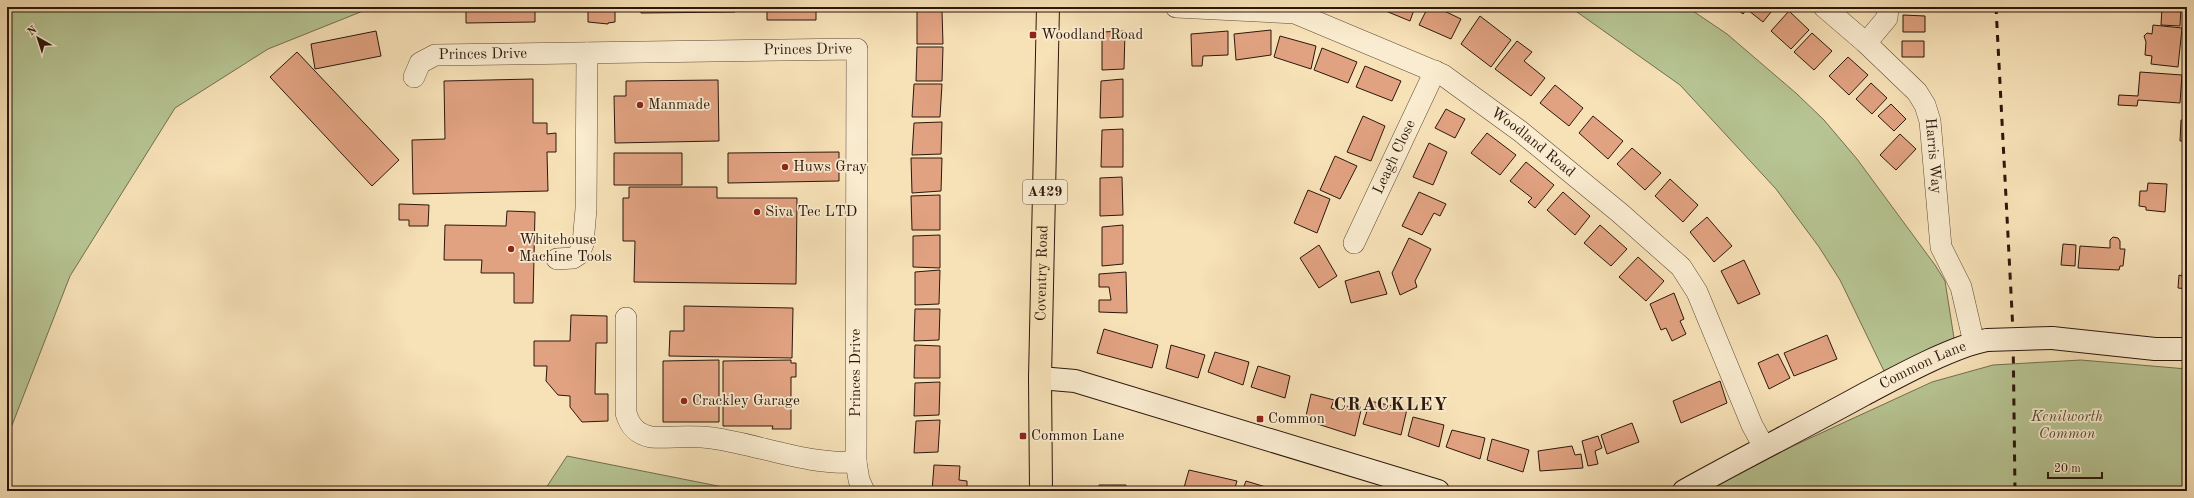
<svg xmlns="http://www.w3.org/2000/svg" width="2194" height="498" font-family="'Old Standard TT',serif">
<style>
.green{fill:#b7c493;stroke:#726e50}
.building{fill:#e1a281;stroke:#2c170c}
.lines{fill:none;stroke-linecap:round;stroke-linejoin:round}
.street-casing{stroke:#5f4a37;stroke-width:22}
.secondary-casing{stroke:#2c170c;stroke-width:24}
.primary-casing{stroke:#2c170c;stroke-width:24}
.street{stroke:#faecd0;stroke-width:21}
.secondary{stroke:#faecd0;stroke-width:22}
.primary{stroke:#f7e1b7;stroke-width:22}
.rail{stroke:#2c170c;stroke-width:3;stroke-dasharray:7 7;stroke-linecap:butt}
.secondary-bridge-casing{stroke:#2c170c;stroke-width:24;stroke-linecap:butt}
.secondary-bridge{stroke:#faecd0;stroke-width:22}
.poi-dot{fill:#8f2418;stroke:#faecd0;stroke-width:1.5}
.labels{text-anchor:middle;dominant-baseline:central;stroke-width:3.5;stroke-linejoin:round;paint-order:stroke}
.shield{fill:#faecd0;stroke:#6a5747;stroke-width:1}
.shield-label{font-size:14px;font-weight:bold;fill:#2c170c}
.poi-label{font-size:15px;fill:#2c170c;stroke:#faecd0;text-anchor:start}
.street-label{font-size:15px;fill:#2c170c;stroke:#faecd0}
.park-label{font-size:15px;font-style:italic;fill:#564b34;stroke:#faecd0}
.district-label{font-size:19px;font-weight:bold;letter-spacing:1px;fill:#2c170c;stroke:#faecd0}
</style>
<rect width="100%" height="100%" fill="#f7e1b7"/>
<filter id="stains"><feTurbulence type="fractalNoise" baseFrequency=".005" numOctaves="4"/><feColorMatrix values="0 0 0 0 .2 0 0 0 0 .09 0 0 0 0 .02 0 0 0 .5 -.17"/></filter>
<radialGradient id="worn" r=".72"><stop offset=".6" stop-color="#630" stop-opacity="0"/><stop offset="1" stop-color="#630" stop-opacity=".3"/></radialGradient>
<path class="green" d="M7,7H373L268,49L175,108L70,276L7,438Z
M1570,7H1687L1727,34L1797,94L1824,120L1857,159L1935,265L1945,281L1954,338L1884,371L1840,280L1819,247L1776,189L1680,85Z
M2081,360L2187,369V491H1706L1793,446L1932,382L1993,365Z
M567,456L743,491H544Z"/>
<path class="building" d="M466,7H535V22L466,23Z
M588,7H615V22L608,23V24L588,22Z
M640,7H735V12L641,13Z
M767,7H816V20H767Z
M1376,7H1415L1410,21Z
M1428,7H1436L1461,19L1451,39L1419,25Z
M1734,7H1748L1743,14Z
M1752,7H1775L1763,22L1749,11Z
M1842,7H1870V8H1842Z
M2162,7H2181L2180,26L2161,25Z
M917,11H942L943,44H917Z
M1789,11L1809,30L1791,49L1771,31Z
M1903,15L1925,16V32H1903Z
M1480,16L1511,40L1491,67L1461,44Z
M2153,25L2182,28L2178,67L2151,64L2152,56L2145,55L2146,42L2144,36L2147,33L2152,34Z
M1271,30V55L1236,60L1234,34Z
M376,31L381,56L315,69L311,44Z
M1125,31L1124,69L1102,70V32Z
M1228,31V55L1203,56L1202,66H1192L1191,34Z
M1812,33L1832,51L1814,70L1794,52Z
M1280,36L1316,46L1311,69L1274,57Z
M1517,41L1532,52L1524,61L1545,78L1531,96L1495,69Z
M1902,41H1924V57H1902Z
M917,47H943L942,81H916Z
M1322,48L1357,62L1348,83L1314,70Z
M297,52L399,160L372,186L270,77Z
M1848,57L1868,75L1849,95L1829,76Z
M1365,66L1401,81L1392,101L1356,87Z
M2140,72L2182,75L2180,103L2138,100L2137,106L2118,105L2119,95L2138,96Z
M533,79V123H547V134L556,133V152H547L548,191L413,194L412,140L445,139L444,81Z
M1123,79V117L1100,118L1101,81Z
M718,80L719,141L615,143L614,96H626V81Z
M1871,83L1887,98L1872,114L1856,99Z
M914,84H942L940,117H912Z
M1555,85L1583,108L1569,126L1540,103Z
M1891,104L1906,119L1894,131L1878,116Z
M1446,109L1465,119L1455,138L1435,128Z
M1363,116L1385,126L1371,161L1347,152Z
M1593,116L1623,141L1608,159L1579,133Z
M2181,120H2187V141H2180Z
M942,122L941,154L912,155L914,123Z
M1123,129V167H1101L1102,130Z
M1487,133L1516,155L1500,175L1471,153Z
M1900,134L1916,149L1896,170L1880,155Z
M1429,143L1447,152L1433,185L1413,177Z
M1632,148L1661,173L1645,190L1617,164Z
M839,152V181L728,183V153Z
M614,153H682V185H614Z
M1335,156L1357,166L1340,199L1320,190Z
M911,158H942L941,191L912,193Z
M1526,162L1554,185L1535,208L1528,202L1532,198L1510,181Z
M1122,177L1123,215L1100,216V178Z
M1670,179L1698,205L1683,222L1655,196Z
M2148,183L2167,184L2165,212L2146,210V207L2139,206L2140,191H2147Z
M629,187H717V198H797L796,284L634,282L635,241H623V198H629Z
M1308,190L1330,199L1317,233L1294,223Z
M1419,192L1446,204L1440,216L1434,213L1422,235L1402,226Z
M1563,192L1590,216L1575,235L1547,210Z
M940,195V230H912L911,196Z
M399,204L429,205L428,226H409V220H399Z
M507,211L535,212L533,303H514V273H481L482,260H444L445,225L506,226Z
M1707,217L1732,246L1714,262L1690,232Z
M2184,218H2187V233H2183Z
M1123,225V264L1102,266V227Z
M1600,225L1627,249L1611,266L1584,243Z
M940,235V268L913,267V236Z
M2113,237L2118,238L2120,241V249H2125L2123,266H2120L2119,270L2078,268L2080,246L2110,248V240Z
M1409,238L1431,249L1415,281L1417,287L1400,295L1392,273Z
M2183,238H2187V248H2183Z
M2063,244L2076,245L2075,266L2061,265Z
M1319,245L1337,276L1319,288L1300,258Z
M1638,257L1664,281L1646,301L1619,277Z
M1744,260L1760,294L1738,304L1721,271Z
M2183,266L2187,267V289L2178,288L2179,275L2182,276Z
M940,270L939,304L915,305V272Z
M1379,271L1387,294L1351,303L1345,281Z
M1126,272L1127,313L1099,312V300H1111L1109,287H1099V274Z
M1674,293L1684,319L1680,321L1686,334L1672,341L1666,328L1661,330L1650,304Z
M684,306L793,308L792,358L669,356L670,331H684Z
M915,309H940L939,340L914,341Z
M571,315L607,316V343H596L595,394H608V421L582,422L570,407V396L558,395L546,381L547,366H534V341H570Z
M1104,329L1158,345L1152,368L1097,353Z
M1827,335L1837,359L1794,376L1784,353Z
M915,345L940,346V378H914Z
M1171,345L1205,355L1198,378L1166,368Z
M1215,352L1249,362L1243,385L1208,372Z
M1778,354L1790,378L1769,389L1758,363Z
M719,360V422H663V361Z
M791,360V363H796V377H791V429H772L773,426H723V361Z
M1258,366L1290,376L1285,398L1251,387Z
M1720,381L1727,403L1681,423L1673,401Z
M940,382L939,415L914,416L915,383Z
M1311,394L1334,400L1331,408L1342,411L1343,405L1361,410L1355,436L1305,420Z
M1370,401L1407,409L1401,435L1363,424Z
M1413,417L1444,425L1439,447L1408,436Z
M940,420L938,452L914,453L916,421Z
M1632,423L1639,442L1607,454L1601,435Z
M1452,430L1485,438L1480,459L1446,447Z
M1598,436L1602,448L1595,451L1598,464L1588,466L1582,441Z
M1492,439L1529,450L1523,472L1487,460Z
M1572,446L1575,455L1581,454L1583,468L1540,471L1538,451Z
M934,465L960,466L959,480L967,481V488L959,487V491H932Z
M1189,470L1237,481L1234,491H1183Z
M1246,481L1279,491H1242Z
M1099,485H1126L1125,491H1098Z"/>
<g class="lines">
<defs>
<g id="street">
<path id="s1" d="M1176,7L1295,13L1443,75L1520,131L1620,213L1681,267L1697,292L1752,425L1764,447"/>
<path id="s2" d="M1824,7L1866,43L1917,92L1925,105L1930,121L1941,247L1961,287L1974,343"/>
<path d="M1866,43L1887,18L1888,7"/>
<path id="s3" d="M414,77L420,63L435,55L857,49L856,462L859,480L864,491"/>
<path id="s4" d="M1354,243L1435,71"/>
<path d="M557,259L573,258L579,254L583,244L586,209L587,53"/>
<path d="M626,318V413C630,427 637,434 651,437C671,438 692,435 712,438C761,445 806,465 856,462"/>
</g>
<g id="secondary">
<path d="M2052,338L2155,349H2187"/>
<path d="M1040,378L1075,381L1438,491"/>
<path id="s5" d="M1684,491C1743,458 1803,428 1863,395C1897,377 1951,347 1987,340"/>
</g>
<g id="primary">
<path id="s6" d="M1041,491L1040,378L1048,7"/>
</g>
</defs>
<use href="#street" class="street-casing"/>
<use href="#secondary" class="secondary-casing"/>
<use href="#primary" class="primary-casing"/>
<use href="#street" class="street"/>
<use href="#secondary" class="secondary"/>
<use href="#primary" class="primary"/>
<path class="rail" d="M1996,7L2013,331L2015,491"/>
<defs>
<path id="secondary-bridge" d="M1987,340L2052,338"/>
</defs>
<use href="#secondary-bridge" class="secondary-bridge-casing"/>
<use href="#secondary-bridge" class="secondary-bridge"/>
</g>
<g class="poi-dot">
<rect x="1029" y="31" width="8" height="8" rx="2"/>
<circle cx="640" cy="105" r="4"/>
<circle cx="785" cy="167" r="4"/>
<circle cx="757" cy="212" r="4"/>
<circle cx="511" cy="249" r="4"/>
<circle cx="684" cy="401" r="4"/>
<rect x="1256" y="415" width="8" height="8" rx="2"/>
<rect x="1019" y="432" width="8" height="8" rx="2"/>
</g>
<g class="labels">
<rect class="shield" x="1023" y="180" width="44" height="24" rx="3"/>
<g class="shield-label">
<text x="1045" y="192">A429</text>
</g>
<g class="poi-label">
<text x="1041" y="35">Woodland Road</text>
<text x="648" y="105">Manmade</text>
<text x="793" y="167">Huws Gray</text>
<text x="765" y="212">Siva Tec LTD</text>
<text x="519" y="240">Whitehouse<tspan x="519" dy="17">Machine Tools</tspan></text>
<text x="692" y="401">Crackley Garage</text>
<text x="1268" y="419">Common</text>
<text x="1031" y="436">Common Lane</text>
</g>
<g class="street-label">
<text stroke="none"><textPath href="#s3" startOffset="405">Princes Drive</textPath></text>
<text stroke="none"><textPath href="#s3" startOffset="80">Princes Drive</textPath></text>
<text stroke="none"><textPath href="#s1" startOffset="392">Woodland Road</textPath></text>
<text stroke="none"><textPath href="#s2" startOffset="193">Harris Way</textPath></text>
<text stroke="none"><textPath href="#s4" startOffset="95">Leagh Close</textPath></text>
<text stroke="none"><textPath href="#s6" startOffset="218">Coventry Road</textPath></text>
<text stroke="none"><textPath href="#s5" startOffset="270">Common Lane</textPath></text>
<text transform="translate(856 373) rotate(-90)">Princes Drive</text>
</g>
<g class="park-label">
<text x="2067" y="417">Kenilworth<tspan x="2067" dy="17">Common</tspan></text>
</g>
<g class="district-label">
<text x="1391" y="405">CRACKLEY</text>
</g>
</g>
<rect width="2194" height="498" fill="none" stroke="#f7e1b7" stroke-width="24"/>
<rect x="8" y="8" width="2178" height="482" fill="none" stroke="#2c170c" stroke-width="2"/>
<rect x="12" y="12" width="2170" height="474" fill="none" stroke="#2c170c"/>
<g transform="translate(38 38) rotate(321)" stroke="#faecd0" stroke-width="3" paint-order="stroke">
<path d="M0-3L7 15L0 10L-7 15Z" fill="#2c170c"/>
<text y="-6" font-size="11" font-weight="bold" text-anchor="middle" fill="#2c170c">N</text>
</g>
<path d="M2048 472v6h54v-6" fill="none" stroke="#2c170c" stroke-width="2"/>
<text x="2054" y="472" font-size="12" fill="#2c170c" stroke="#faecd0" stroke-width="3" paint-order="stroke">20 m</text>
<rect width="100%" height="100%" filter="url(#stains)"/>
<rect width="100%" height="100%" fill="url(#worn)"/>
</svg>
